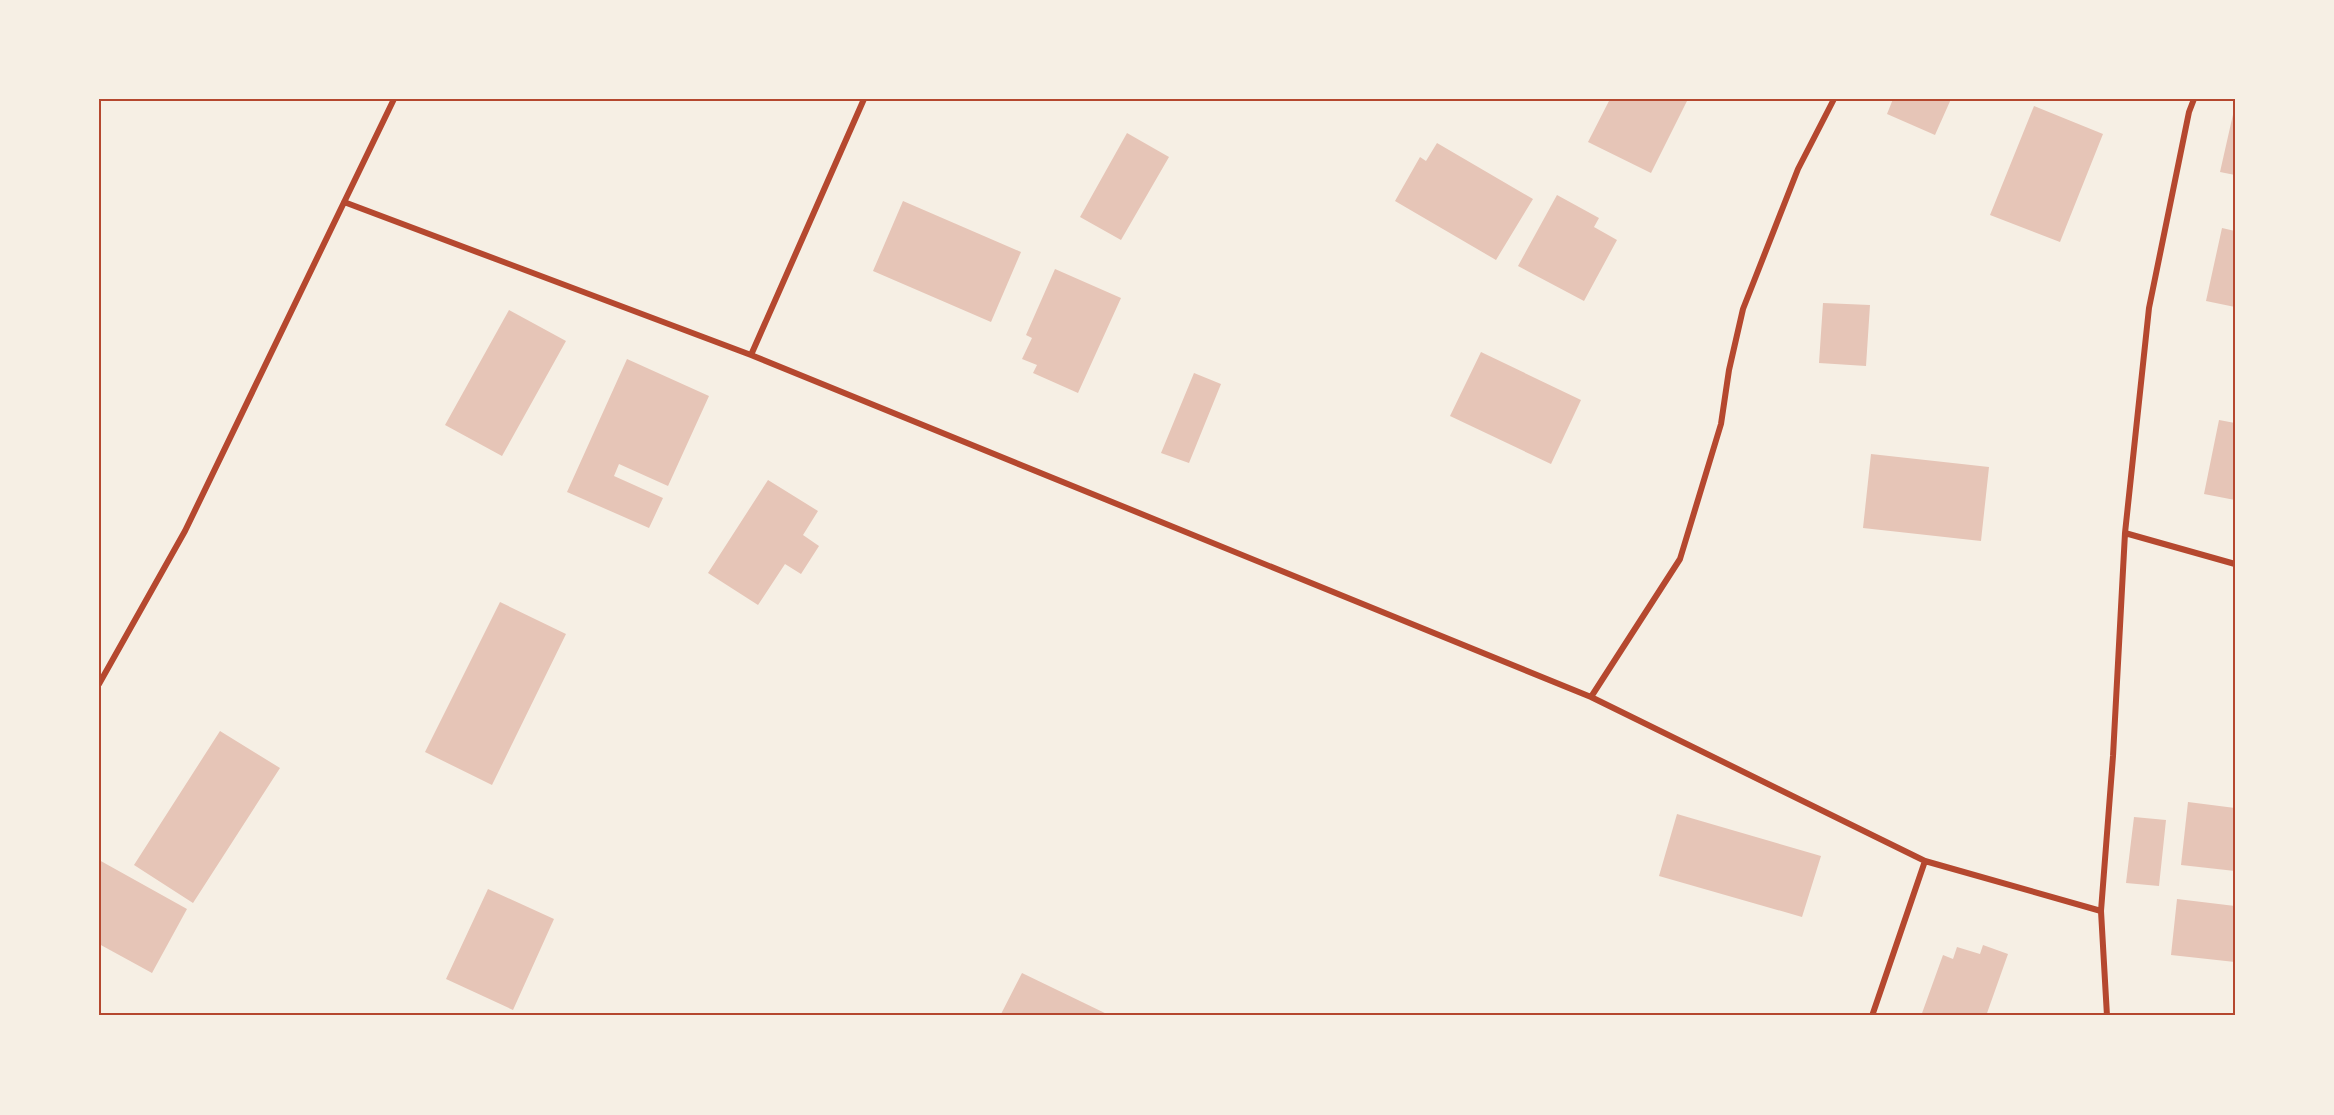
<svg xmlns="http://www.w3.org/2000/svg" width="2334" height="1115" font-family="'Alegreya Sans',sans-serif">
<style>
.building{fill:#e6c5b7}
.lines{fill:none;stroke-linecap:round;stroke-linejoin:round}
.minor{stroke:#b5482f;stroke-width:6}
.neatline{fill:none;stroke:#b5482f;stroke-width:2}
</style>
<rect width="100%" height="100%" fill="#f6efe4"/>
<path class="building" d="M1610,99H1688L1651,173L1588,142Z
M1893,99H1951L1935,135L1887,114Z
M2034,106L2103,134L2060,242L1990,215Z
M2234,110H2235V175L2220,172Z
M1127,133L1169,157L1121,240L1080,217Z
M1437,143L1533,199L1496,260L1395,201L1420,157L1426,161Z
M1557,195L1599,218L1594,227L1617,240L1584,301L1518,266Z
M903,201L1021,252L991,322L873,271Z
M2222,228L2235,231V307L2206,301Z
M1055,269L1121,298L1078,393L1033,373L1037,365L1022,359L1032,338L1026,335Z
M1823,303L1870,305L1866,366L1819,363Z
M509,310L566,341L502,456L445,425Z
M1481,352L1581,400L1551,464L1450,416Z
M627,359L709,396L668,486L619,464L614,476L663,498L649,528L567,492Z
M1194,373L1221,384L1189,463L1161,453Z
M2219,420L2235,423V500L2204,494Z
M1871,454L1989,467L1981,541L1863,528Z
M768,480L818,511L803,535L819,546L801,574L785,564L758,605L708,573Z
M500,602L566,634L492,785L425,752Z
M220,731L280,768L193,903L134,865Z
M2188,802L2235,808V871L2181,865Z
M1677,814L1821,856L1802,917L1659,876Z
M2134,817L2166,820L2159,886L2126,883Z
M99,860L187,909L152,973L99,944Z
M488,889L554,919L513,1010L446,979Z
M2177,899L2235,906V962L2171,955Z
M1983,945L2008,954L1986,1016H1921L1943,955L1953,959L1957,947L1980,954Z
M1022,973L1111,1016H1000Z"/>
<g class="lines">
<path class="minor" d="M344,202L751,355L1591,697L1680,559L1721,424L1729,370L1743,309L1798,169L1834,99
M751,355L864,99
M2125,533L2235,564
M99,684L185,531L394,99
M1591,697L1925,861L2101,911
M1872,1016L1925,861
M2107,1016L2101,911L2113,756L2125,533L2149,308L2189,112L2194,99"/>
</g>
<rect width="2334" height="1115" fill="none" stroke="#f6efe4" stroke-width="201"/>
<rect x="100" y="100" width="2134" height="914" class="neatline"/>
</svg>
